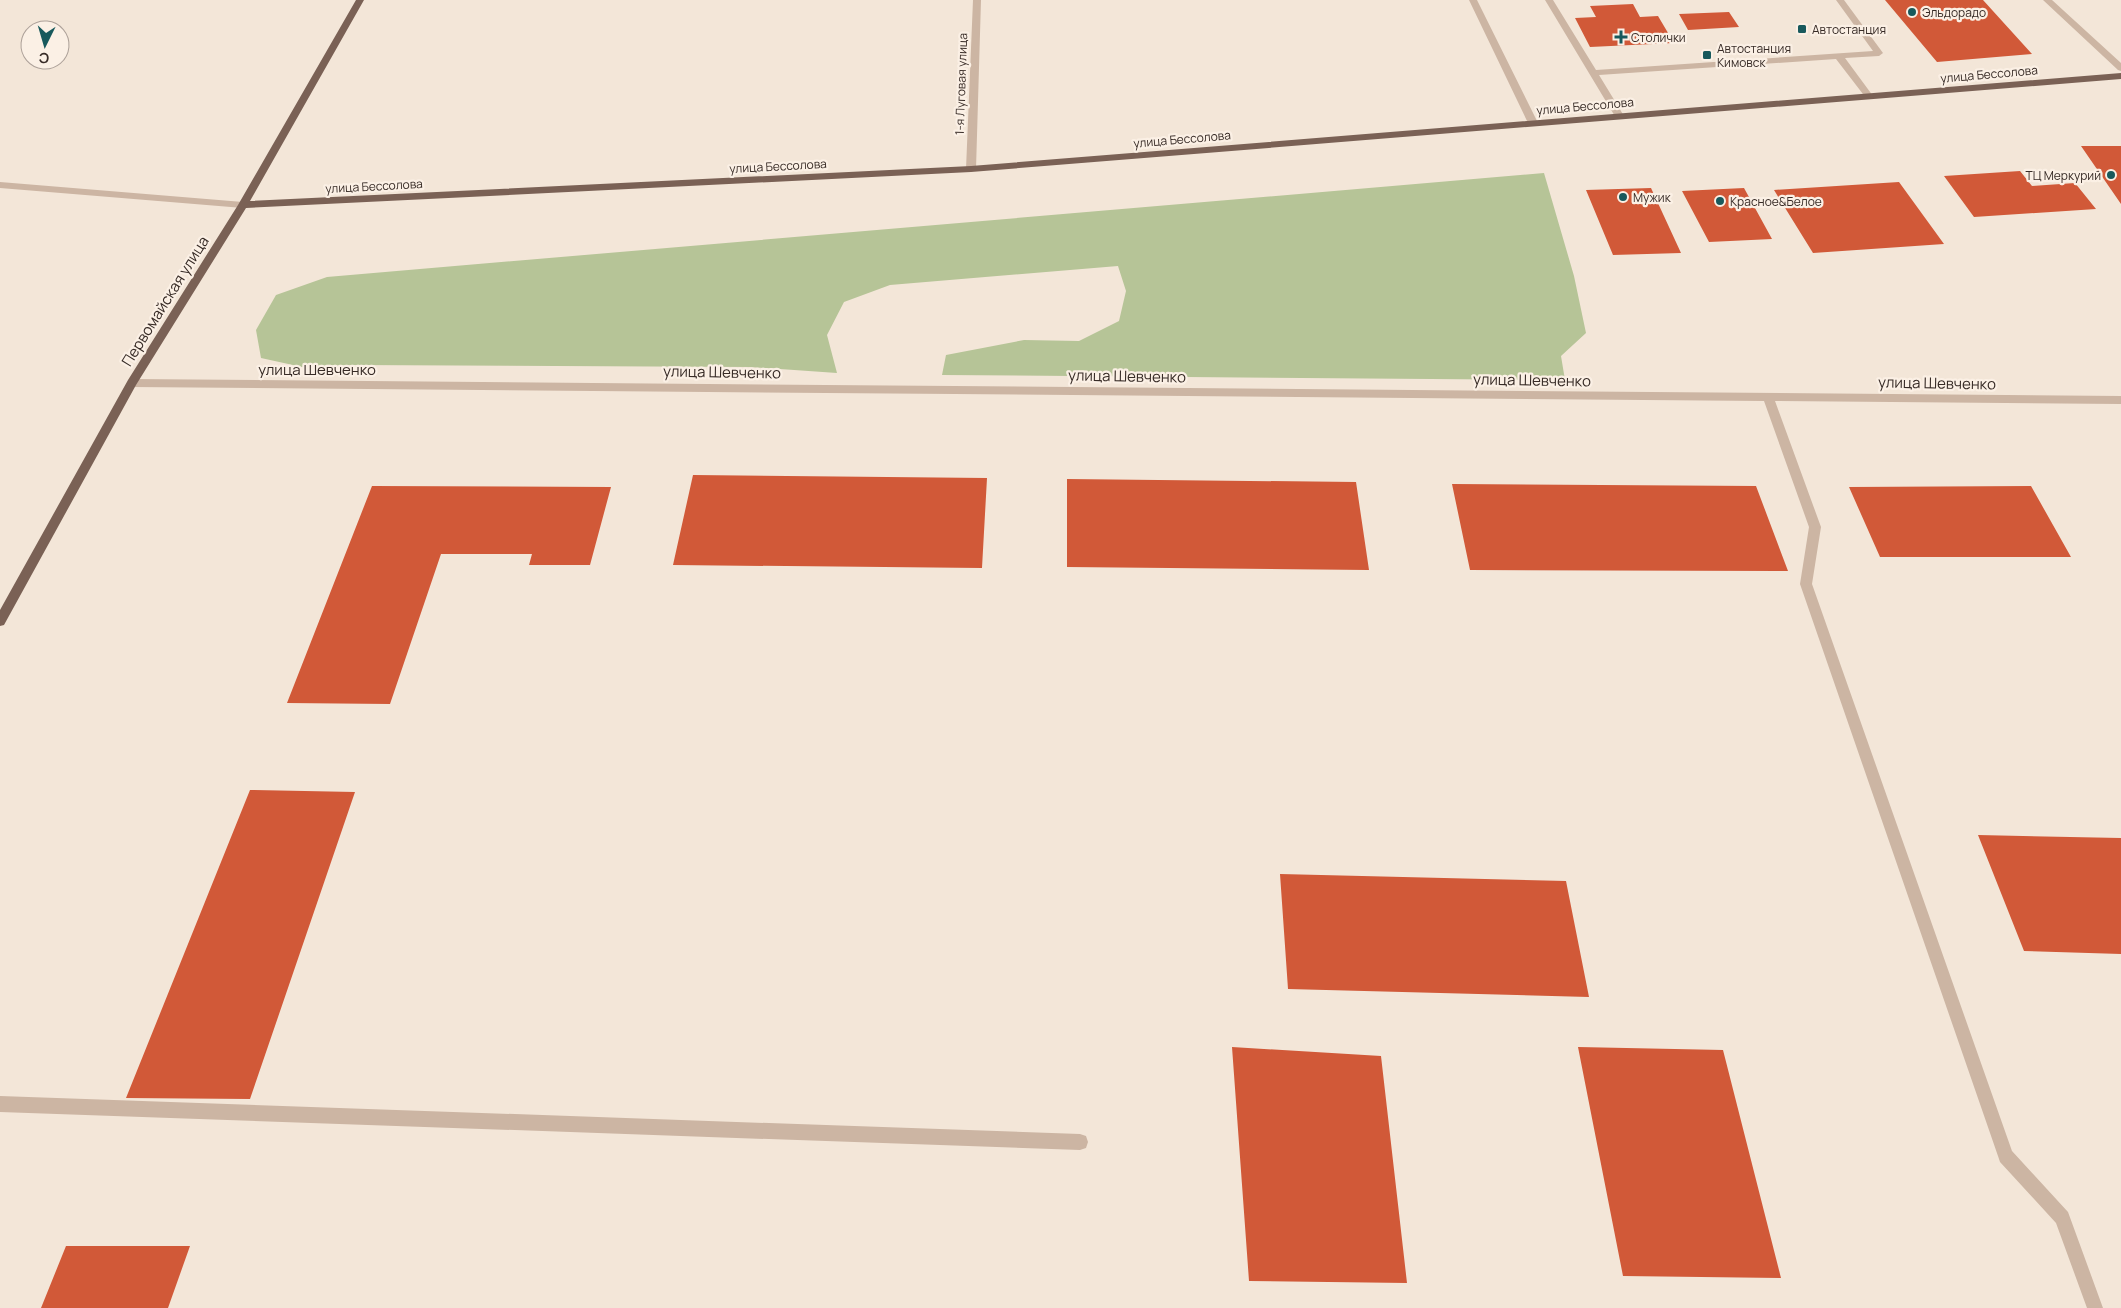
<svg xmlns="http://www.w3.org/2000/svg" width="2121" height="1308" font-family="Manrope,sans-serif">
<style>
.green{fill:#b6c497}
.building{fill:#d15938}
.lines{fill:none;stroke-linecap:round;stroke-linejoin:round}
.minor{fill:#ccb5a3;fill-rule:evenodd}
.major{fill:#7a6155;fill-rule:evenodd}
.poi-dot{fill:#18595c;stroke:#fbf0e5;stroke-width:2}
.labels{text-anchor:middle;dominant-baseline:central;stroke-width:4.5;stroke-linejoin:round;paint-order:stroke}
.far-poi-label{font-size:12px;fill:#372b26;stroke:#fbf0e5;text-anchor:start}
.far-street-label{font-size:12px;fill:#372b26;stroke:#fbf0e5}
.street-label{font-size:15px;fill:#372b26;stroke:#fbf0e5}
</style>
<rect width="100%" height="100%" fill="#f3e6d8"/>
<path class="green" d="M1544,173L1574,276L1586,333L1561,356L1565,380L942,375L946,355L1024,340L1079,341L1119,321L1126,291L1118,266L890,285L844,302L827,335L837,373L750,367L353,365L302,367L261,358L256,330L276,295L327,277Z"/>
<path class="building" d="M1885,0H1983L2032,54L1937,62Z
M1633,4L1640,17L1658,16L1674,43L1590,47L1575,18L1596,17L1590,6Z
M1729,12L1739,27L1688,30L1679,14Z
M2081,146H2121V204Z
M2020,171L2032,186L2075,183L2096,209L1974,217L1944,176Z
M1899,182L1944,244L1813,253L1774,190Z
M1651,188L1681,253L1613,255L1586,190Z
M1744,188L1772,239L1709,242L1682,191Z
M693,475L987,478L982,568L673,565Z
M1067,479L1356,482L1369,570L1067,567Z
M1452,484L1756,486L1788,571L1470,570Z
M372,486L611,487L590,565H529L532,554H441L390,704L287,703Z
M2031,486L2071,557H1880L1849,487Z
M250,790L355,792L250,1099L126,1098Z
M1978,835L2121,838V954L2024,951Z
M1280,874L1566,881L1589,997L1288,989Z
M1232,1047L1381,1056L1407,1283L1249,1281Z
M1578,1047L1723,1050L1781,1278L1623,1276Z
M66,1246H190L168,1308H41Z"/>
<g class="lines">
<path class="minor" d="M973,0H981L976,169L971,172L966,169Z
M1469,0H1477L1538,123L1536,125H1530L1528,123Z
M1545,0H1553L1596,70L1873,51L1836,0H1844L1883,53L1879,56L1845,58L1873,96L1869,99L1866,98L1836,59L1599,75L1624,116L1619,119L1616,118Z
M2043,0H2052L2121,63V71L2118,70Z
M0,182L243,202L248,205L243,208L0,188Z
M132,379L2121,396V404L1775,401L1821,527L1812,584L2012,1151L2068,1212L2103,1308H2087L2056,1223L2000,1162L1998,1156L1800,584L1809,527L1764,401L132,387L127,383Z
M0,1096L1080,1134L1086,1136L1088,1142L1086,1148L1080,1150L0,1112Z"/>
<path class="major" d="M356,0H364L250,201L971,166L2121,73V79L971,172L246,208L136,385L4,625L0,626V610L128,380L238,205Z"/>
</g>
<g class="poi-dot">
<circle cx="1912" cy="12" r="5"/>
<rect x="1797" y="24" width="10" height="10" rx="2.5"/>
<path d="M1618.5 29.5h5v5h5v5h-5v5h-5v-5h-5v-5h5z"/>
<rect x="1702" y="50" width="10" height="10" rx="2.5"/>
<circle cx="2111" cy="175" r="5"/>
<circle cx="1623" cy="197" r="5"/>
<circle cx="1720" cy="201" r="5"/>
</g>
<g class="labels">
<g class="far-poi-label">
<text x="1922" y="12">Эльдорадо</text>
<text x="1812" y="29">Автостанция</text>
<text x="1631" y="37">Столички</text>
<text x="1717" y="48">Автостанция<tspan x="1717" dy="14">Кимовск</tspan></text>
<text x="2101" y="175" text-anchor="end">ТЦ Меркурий</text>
<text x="1633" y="197">Мужик</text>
<text x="1730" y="201">Красное&amp;Белое</text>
</g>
<g class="far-street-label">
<text transform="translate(1989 74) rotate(-5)">улица Бессолова</text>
<text transform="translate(961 84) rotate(-88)">1-я Луговая улица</text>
<text transform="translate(1585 106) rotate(-5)">улица Бессолова</text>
<text transform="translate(1182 139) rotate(-5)">улица Бессолова</text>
<text transform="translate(778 166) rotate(-3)">улица Бессолова</text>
<text transform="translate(374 186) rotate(-3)">улица Бессолова</text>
</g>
<g class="street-label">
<text transform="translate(165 301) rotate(-58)">Первомайская улица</text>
<text x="317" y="369">улица Шевченко</text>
<text transform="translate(722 372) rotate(1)">улица Шевченко</text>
<text transform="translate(1127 376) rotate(1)">улица Шевченко</text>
<text transform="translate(1532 380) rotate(1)">улица Шевченко</text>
<text transform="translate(1937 383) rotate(1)">улица Шевченко</text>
</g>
</g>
<g transform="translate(45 45) rotate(185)"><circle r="24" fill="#fbf0e5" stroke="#ada199"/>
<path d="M0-4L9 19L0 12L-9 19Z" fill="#18595c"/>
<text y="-8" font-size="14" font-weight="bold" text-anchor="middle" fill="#372b26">С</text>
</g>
</svg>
